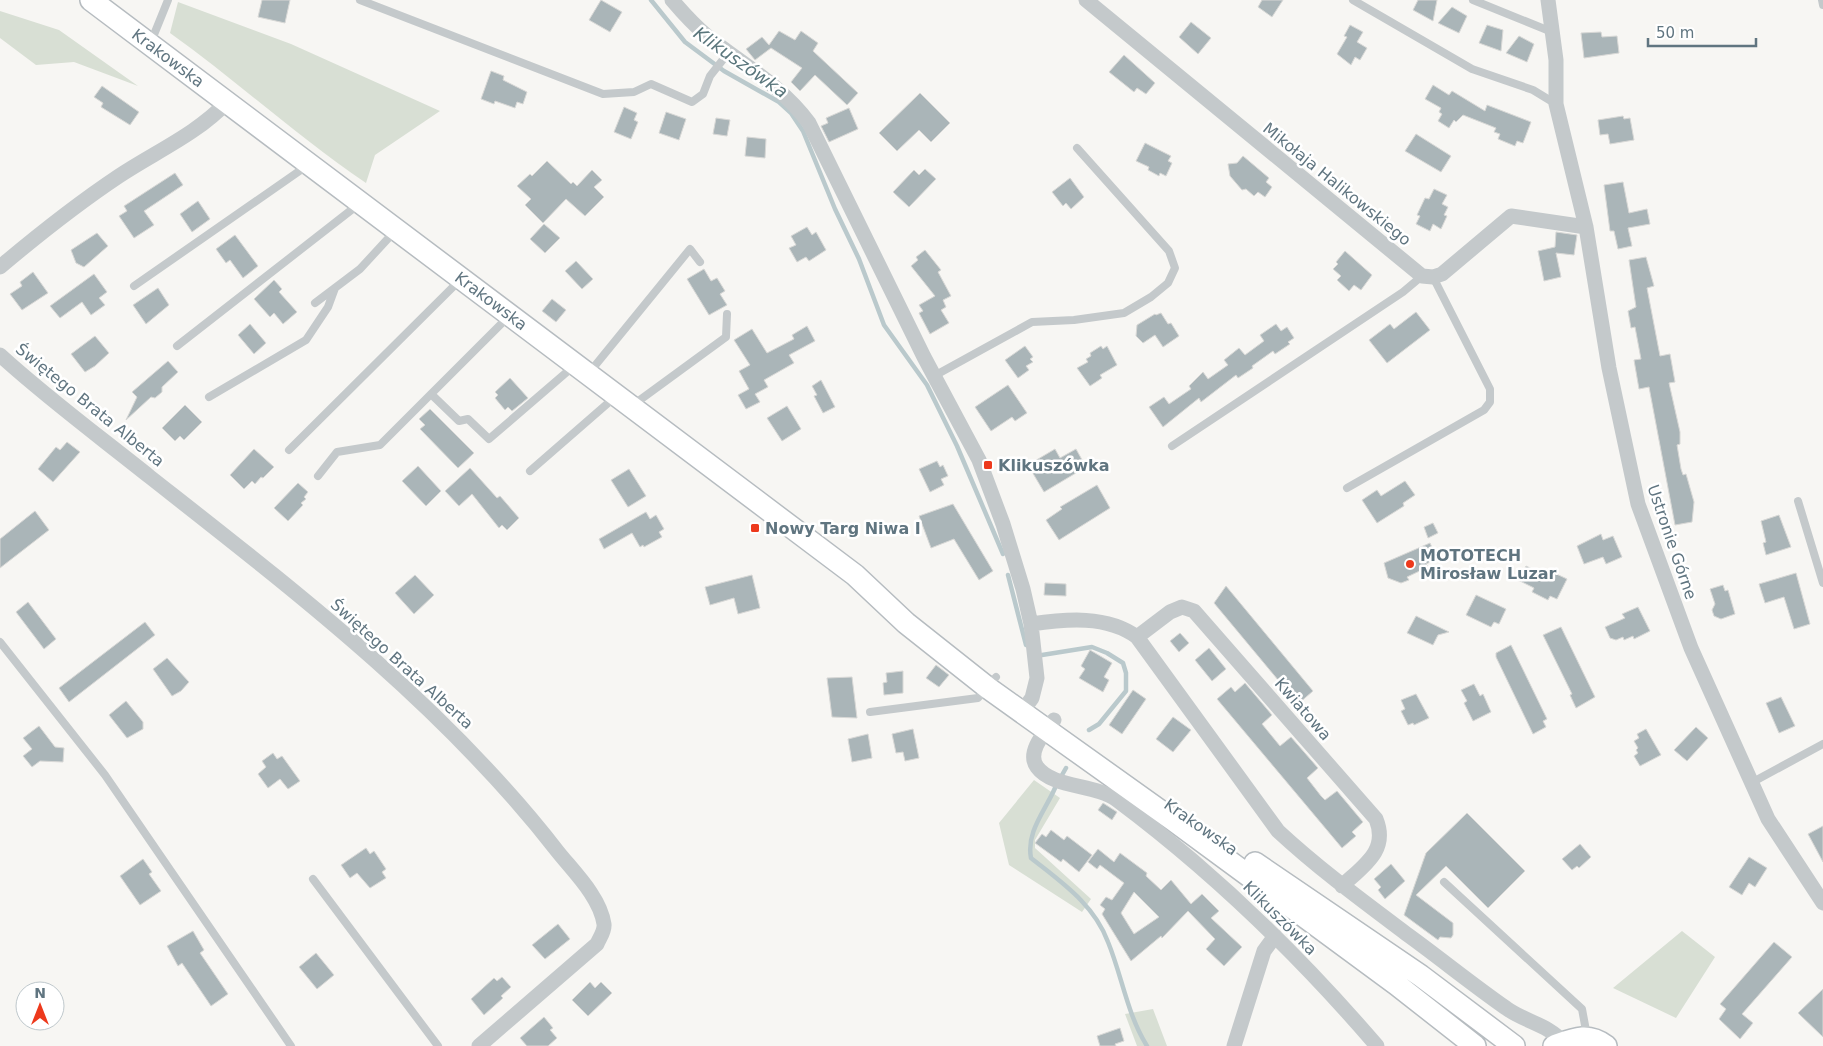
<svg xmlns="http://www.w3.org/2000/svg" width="1823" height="1046" font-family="'DejaVu Sans',sans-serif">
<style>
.green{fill:#d8dfd4}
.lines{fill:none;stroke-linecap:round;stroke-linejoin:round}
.stream{stroke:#bac9cc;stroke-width:4.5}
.building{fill:#aab5b8;stroke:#d8d8d6;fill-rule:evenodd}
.secondary-casing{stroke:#b6bcc0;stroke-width:24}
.lane{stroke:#c4c9cb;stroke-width:8}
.street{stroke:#c4c9cb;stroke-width:15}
.secondary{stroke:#fff;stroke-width:21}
.poi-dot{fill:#ed391c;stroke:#fff;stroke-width:2}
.labels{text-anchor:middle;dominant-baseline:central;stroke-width:5;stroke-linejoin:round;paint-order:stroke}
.street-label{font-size:16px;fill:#607580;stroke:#fff}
.poi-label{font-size:16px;font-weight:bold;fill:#607580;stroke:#fff;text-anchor:start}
.water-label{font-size:18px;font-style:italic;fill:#5a767c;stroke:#fff}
</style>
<rect width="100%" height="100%" fill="#f7f6f3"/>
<path class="green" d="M178,2L291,44L440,111L375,155L366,183C298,137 237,81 170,33Z
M0,11L59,30L138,86L74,62L36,65L0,38Z
M1034,780L1060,798L1035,840V848L1091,899L1082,912L1009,865L999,823Z
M1682,931L1715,957L1676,1018L1613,988Z
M1153,1009L1167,1046H1137L1125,1014Z"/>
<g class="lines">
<path class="stream" d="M651,0L685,42L724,71L779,102L791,113L803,131L835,209L859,259L884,325L927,385L957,446L1003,554
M1008,575L1026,645
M1042,655L1092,647L1107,653L1123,663L1126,673V691L1099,724L1089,730
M1062,775L1066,768
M1055,788C1045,811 1026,832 1031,858C1061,882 1094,904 1108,942C1122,976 1127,1014 1147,1046"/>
</g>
<path class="building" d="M262,0H290L285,23L258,17Z
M601,0L622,12L610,32L589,20Z
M1262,0H1283L1272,17L1258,7Z
M1418,0H1437L1433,21L1413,10Z
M1452,7L1467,16L1459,33L1438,23Z
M1191,22L1211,38L1198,54L1179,37Z
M1350,25L1363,32L1357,42L1367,48L1360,60L1355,57L1351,65L1337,54L1347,37L1344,36Z
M1487,25L1503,30L1501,51L1479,43Z
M779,31L795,40L801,31L818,43L813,51L858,93L847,105L815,75L800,91L791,82L802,68L771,48L755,60L746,49L762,37L769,45Z
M1601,32L1602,37L1617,36L1619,53L1584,58L1581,33Z
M1519,36L1534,44L1527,62L1506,53Z
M1124,55L1155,83L1146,94L1137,88L1134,92L1109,72Z
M491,71L504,76L503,80L527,92L523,104L517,102L515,108L495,101L494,104L481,99Z
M1433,85L1449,95L1452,91L1485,111L1487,105L1531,122L1523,143L1517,141L1515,146L1498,139L1500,134L1494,132L1496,128L1463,115L1456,122L1454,120L1449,128L1438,121L1442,114L1439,112L1441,108L1425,99Z
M102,86L139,112L130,125L101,107L103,103L94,97Z
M920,93L950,123L931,142L919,130L897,151L879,133Z
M624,107L637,113L634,120L638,122L631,139L614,132Z
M849,108L858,129L829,142L821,126L828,123L826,118Z
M666,112L686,119L679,140L659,133Z
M1623,116L1624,119L1630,118L1634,140L1610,144L1608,134L1600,135L1598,120Z
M716,118L730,120L727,136L713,134Z
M1416,134L1451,156L1441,172L1405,151Z
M747,137L766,139L765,158L745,156Z
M1145,143L1171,156L1168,161L1172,163L1166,176L1160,173L1159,176L1148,170L1149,167L1136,161Z
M1243,156L1269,178L1266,182L1272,187L1265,197L1258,192L1254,196L1246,189L1242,190L1230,176L1228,164L1237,163Z
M547,161L571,184L573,182L577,186L592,170L602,180L594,187L604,197L585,216L566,199L543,223L525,205L531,199L517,186L530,174L532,176Z
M925,169L936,179L909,207L893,192L914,170L919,175Z
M175,173L183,185L144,211L154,225L134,238L119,216L127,211L124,206Z
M1070,178L1084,197L1071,209L1066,203L1063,206L1052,192Z
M1623,182L1629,213L1647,209L1650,224L1628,228L1632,246L1618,249L1614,231H1610L1604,185Z
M1434,189L1447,195L1442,204L1448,207L1444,215L1447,216L1441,229L1433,224L1430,231L1416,224L1420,216L1417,215L1425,198L1429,199Z
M198,201L210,219L192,232L180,214Z
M544,224L560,238L545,253L530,239Z
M807,227L812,235L816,232L826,250L809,261L806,257L797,262L789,248L796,245L791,236Z
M1556,232L1577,235L1574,255L1556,253L1561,277L1544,281L1538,251L1555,247Z
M97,233L108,246L84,267L76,263L71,250Z
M235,235L258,266L243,278L230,260L226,263L216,249Z
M925,250L941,270L938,272L951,296L943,300L946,307L941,310L949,323L930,334L919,313L923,311L919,305L935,296L911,266L918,260L916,257Z
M1345,251L1372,275L1361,290L1354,285L1349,291L1337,280L1341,276L1333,269L1338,264L1336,262Z
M1646,257L1654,286L1647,288L1660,356L1670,354L1675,382L1669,383L1680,432V444L1677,445L1681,469L1683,475L1686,474L1694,502L1692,522L1675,525L1649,387L1639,389L1634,360L1641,359L1635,327L1631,328L1628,311L1636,307L1629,260Z
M576,261L593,279L582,289L565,271Z
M704,269L711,281L717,278L725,291L720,294L727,305L709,315L687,279Z
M33,272L48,293L22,310L10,294L22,286L20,282Z
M94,274L107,292L99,298L105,305L91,315L82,302L60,318L50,306Z
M274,280L282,289L279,292L297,312L283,324L274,313L270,317L254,299Z
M158,288L169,305L146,324L133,305Z
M552,299L566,310L556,322L542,311Z
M1416,312L1430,330L1387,363L1369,340L1390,324L1394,329Z
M1161,313L1168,324L1171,323L1179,336L1163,347L1155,335L1143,343L1136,336L1137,325L1155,314L1156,315Z
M250,324L266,343L254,354L238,335Z
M1276,324L1281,331L1287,327L1294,338L1288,342L1290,344L1275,354L1273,351L1252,366L1253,368L1238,378L1236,375L1201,402L1199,398L1163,427L1149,407L1164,397L1169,404L1191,389L1189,386L1203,372L1208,379L1228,365L1224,360L1239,348L1245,355L1264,341L1260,335Z
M807,326L815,341L789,355L794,363L764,380L768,387L755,394L760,402L746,409L738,395L749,389L739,371L750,365L734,340L752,329L767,353L794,339L792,335Z
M95,336L109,353L95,366L85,372L71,354Z
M1025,346L1033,357L1030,359L1033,362L1026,366L1029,370L1018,378L1005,360Z
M1101,346L1103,349L1107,346L1117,365L1100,375L1102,378L1090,386L1077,368L1088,362L1086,359L1091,356L1090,353Z
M168,361L178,372L162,387V392L155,398L151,397L126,420L137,397L132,392Z
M510,378L528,398L512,411L508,407L505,410L495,398L498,395L495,392Z
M821,380L835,407L823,413L814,396L817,395L812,386Z
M1008,385L1027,413L1015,421L1012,417L991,431L975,407Z
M185,405L202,422L184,440L180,436L175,441L162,428Z
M787,406L801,429L782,441L767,418Z
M430,409L474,453L458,468L420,429L425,425L419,419Z
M67,442L80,452L53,482L38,469L56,447L60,450Z
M254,449L274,467L263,478L261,477L255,484L252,481L244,489L230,475Z
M1055,449L1060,458L1076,449L1086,467L1044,492L1028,465Z
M937,461L940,467L943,465L948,476L941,479L944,485L930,492L919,469Z
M418,466L441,491L426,506L402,481Z
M470,468L497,498L500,496L519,518L507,530L502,525L499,528L472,494L459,506L445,491Z
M629,469L646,496L628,507L611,480Z
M1405,481L1415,495L1403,503L1404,506L1377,523L1362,500L1377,490L1381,496Z
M298,483L308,492L304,497L306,499L301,503L303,505L288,521L274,508Z
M1097,485L1110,508L1059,540L1046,520L1062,509L1060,507Z
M953,504L993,571L979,580L954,539L931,548L919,516Z
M35,511L49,530L0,568V539Z
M646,512L650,519L656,515L664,529L659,532L662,537L644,547L643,545L640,547L632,533L604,549L599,539Z
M1779,515L1791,547L1766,555L1763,543L1766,542L1761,521Z
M1433,523L1438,533L1428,538L1424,527Z
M1601,534L1603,540L1613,536L1622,557L1606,564L1603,557L1584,564L1577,546Z
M1430,543L1437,559L1426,564L1428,567L1407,577L1409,580L1401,583L1388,578L1384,563Z
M1526,566L1547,576L1550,571L1567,579L1557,599L1550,596L1548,600L1532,592L1534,588L1518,580Z
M1796,573L1810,624L1794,629L1784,597L1765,603L1759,584Z
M415,575L434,595L414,614L395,593Z
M752,575L760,608L738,614L734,598L710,605L705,587Z
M1045,583L1066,584V596L1044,595Z
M1723,585L1725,591L1728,590L1735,614L1721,619L1714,616L1712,610L1715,604L1710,589Z
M1226,586L1313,691L1298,704L1214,603Z
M1476,595L1506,609L1499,624L1494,622L1491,627L1466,615Z
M28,602L56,639L44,649L16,612Z
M1638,607L1650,631L1634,639L1633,636L1624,640L1623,637L1616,640L1610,638L1605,627L1625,618L1622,614Z
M1416,616L1449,632L1438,635L1433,645L1407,633Z
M145,622L155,635L69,702L59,688Z
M1561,627L1595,697L1576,708L1570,695L1572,694L1543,635Z
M1180,633L1189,643L1179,652L1170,641Z
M1511,645L1547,719L1543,721L1546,727L1533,734L1496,657V653Z
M1209,648L1226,669L1212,681L1195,660Z
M1090,650L1112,663L1104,677L1109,680L1103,692L1079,678L1085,669L1081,666Z
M167,658L189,682L181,691L172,696L153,669Z
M936,665L949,675L939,687L926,678Z
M903,671V693L884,695L883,683L887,682L886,673Z
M852,677L857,718L832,717L827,678Z
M1245,683L1272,715L1262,724L1280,746L1291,737L1318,768L1307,778L1321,796L1325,800L1337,791L1363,822L1352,832L1356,836L1342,848L1217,699L1231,687L1235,692Z
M1474,684L1480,696L1483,694L1491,712L1473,721L1464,703L1467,701L1461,690Z
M1133,690L1146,699L1122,734L1109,725Z
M1416,694L1429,718L1414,725L1413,723L1408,725L1401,711L1405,709L1401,700Z
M1781,697L1795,726L1779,733L1766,703Z
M126,701L143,722V729L127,738L109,715Z
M1173,717L1191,730L1173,752L1156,739Z
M39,726L55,747L64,748L63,762L40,761L32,767L23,756L32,749L23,738Z
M1696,727L1708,738L1687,761L1674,750Z
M913,729L919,758L905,761L903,752L896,753L892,734Z
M1646,729L1661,755L1640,766L1634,756L1638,753L1636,750L1638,748L1634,741L1639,738L1637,734Z
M868,734L872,758L852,762L848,739Z
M273,753L277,759L282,756L300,781L288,789L280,779L268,788L258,774L266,767L262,761Z
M1103,803L1117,812L1112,820L1098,810Z
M1467,813L1525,871L1488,908L1446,866L1416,895L1453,923V935L1451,938L1440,937L1438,940L1404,915L1426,853Z
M1823,826V862L1808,834Z
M1051,830L1064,840L1067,836L1092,855L1079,872L1063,859L1061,862L1035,843L1042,834L1046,837Z
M1580,844L1591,857L1579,868L1577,866L1572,870L1562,859Z
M366,848L370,854L374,851L386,869L382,872L386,878L370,888L357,873L350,878L341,865Z
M1098,849L1114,862L1120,853L1147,873L1146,876L1161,890L1171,880L1191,904L1202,894L1219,911L1211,918L1242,947L1224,966L1206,949L1215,939L1188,911L1162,938L1161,936L1131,961L1102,914L1105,909L1100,905L1106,897L1112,900L1124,883L1100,865L1097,869L1088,862ZM1134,892L1159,917L1134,934L1121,913Z
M1749,857L1767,868L1755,887L1749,883L1742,895L1729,887Z
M143,859L152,872L149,874L161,891L140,905L120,876Z
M1391,864L1405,881L1385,899L1378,890L1381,887L1374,879Z
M558,924L570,939L545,959L532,945Z
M193,931L204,950L200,953L228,994L211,1006L182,963L178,966L167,946Z
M1774,942L1792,957L1742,1014L1753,1023L1740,1039L1719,1019L1726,1009L1720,1004Z
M316,953L334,975L317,989L299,967Z
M502,977L511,987L501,996L503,998L484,1015L471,999L494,978L497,981Z
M590,982L595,988L601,982L612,993L588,1016L572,1000Z
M1823,989V1037L1798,1013Z
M544,1017L553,1028L550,1030L557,1038L548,1046H527L520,1038Z
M1120,1028L1124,1041L1115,1044L1116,1046H1100L1097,1036Z"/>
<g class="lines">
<defs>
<path id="secondary" d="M91,0L855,575L906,623L988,688L1173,820L1396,984L1475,1046
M1255,863L1421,976L1514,1046
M1554,1046C1573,1039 1588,1032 1606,1046"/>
</defs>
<use href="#secondary" class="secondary-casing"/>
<path class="lane" d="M360,0L603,94L634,92L651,84L692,102L703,94L710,76L729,52
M1353,0L1472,69L1533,90L1556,104
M1473,0L1552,32
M1822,0L1823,5
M151,42L168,0
M134,286L308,165
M315,303L360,269L395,231
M177,346L359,204
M589,373L690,249L700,262
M934,376L1032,322L1074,320L1124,313L1151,297L1168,283L1175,268L1169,251L1077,148
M431,394L459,421L468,419L489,439L575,365
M209,397L306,340L328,307L335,288
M633,405L726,337L727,314
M1172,446L1403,292L1422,276
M289,450L461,279
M530,471L615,397
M318,476L337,452L380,445L508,317
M1347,488L1484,410L1490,402V389L1433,277
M1798,501L1823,583
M0,642L105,775L291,1046
M870,712L978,698L996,677
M1751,783L1823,744
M313,879L438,1046
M1444,882L1582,1009L1587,1036"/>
<path class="street" d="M672,0C683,13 694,25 707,36C742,64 782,86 809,123L924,357L979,460L1003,524L1023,589L1031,624L1037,678L1032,698L1021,713
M1086,0L1422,276L1433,277L1442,274L1511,216L1586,227
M1548,0L1556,60V104L1586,227L1609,368L1638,504L1691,648L1768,819L1823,903
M0,267C38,235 77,204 119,176C155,152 197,134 227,102
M0,355C47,398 100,437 150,477C295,591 444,705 558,852C574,872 600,897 604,924C605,931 600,937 597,944L479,1046
M1031,624C1066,619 1107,615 1137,637L1278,831C1319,869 1364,902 1408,935C1441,959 1473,985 1506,1008C1525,1022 1548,1024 1564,1043
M1137,637L1170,612L1182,607L1194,611L1376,819C1389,851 1363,866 1342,886
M1054,720C1045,732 1026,752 1037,767C1052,788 1096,784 1117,800C1212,871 1299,955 1377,1046
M1234,1046L1264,951L1275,936"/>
<use href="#secondary" class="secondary"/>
</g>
<g class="poi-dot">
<rect x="983" y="460" width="10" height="10" rx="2.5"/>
<rect x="750" y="523" width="10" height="10" rx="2.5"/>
<circle cx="1410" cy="564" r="5"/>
</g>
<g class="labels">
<g class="street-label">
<text transform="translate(168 58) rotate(37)">Krakowska</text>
<text transform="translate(1337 184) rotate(39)">Mikołaja Halikowskiego</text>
<text transform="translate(491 301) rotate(37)">Krakowska</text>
<text transform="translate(90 405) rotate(39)">Świętego Brata Alberta</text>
<text transform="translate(1672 542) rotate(71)">Ustronie Górne</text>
<text transform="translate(402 664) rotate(42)">Świętego Brata Alberta</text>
<text transform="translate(1303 709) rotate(49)">Kwiatowa</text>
<text transform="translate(1201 827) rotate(35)">Krakowska</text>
<text transform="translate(1280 918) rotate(45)">Klikuszówka</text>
</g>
<g class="poi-label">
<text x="998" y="465">Klikuszówka</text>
<text x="765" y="528">Nowy Targ Niwa I</text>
<text x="1420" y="555">MOTOTECH<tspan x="1420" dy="18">Mirosław Luzar</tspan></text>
</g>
<g class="water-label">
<text transform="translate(741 62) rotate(35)">Klikuszówka</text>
</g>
</g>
<g transform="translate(40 1006)"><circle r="24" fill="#ffffff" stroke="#bfc8cc"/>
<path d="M0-4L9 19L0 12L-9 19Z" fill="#ed391c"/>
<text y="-8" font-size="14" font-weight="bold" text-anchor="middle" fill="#607580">N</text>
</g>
<path d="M1648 38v8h108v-8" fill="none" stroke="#607580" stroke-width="2.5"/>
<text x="1656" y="38" font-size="15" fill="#607580" stroke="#ffffff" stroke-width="4" paint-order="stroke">50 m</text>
</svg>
